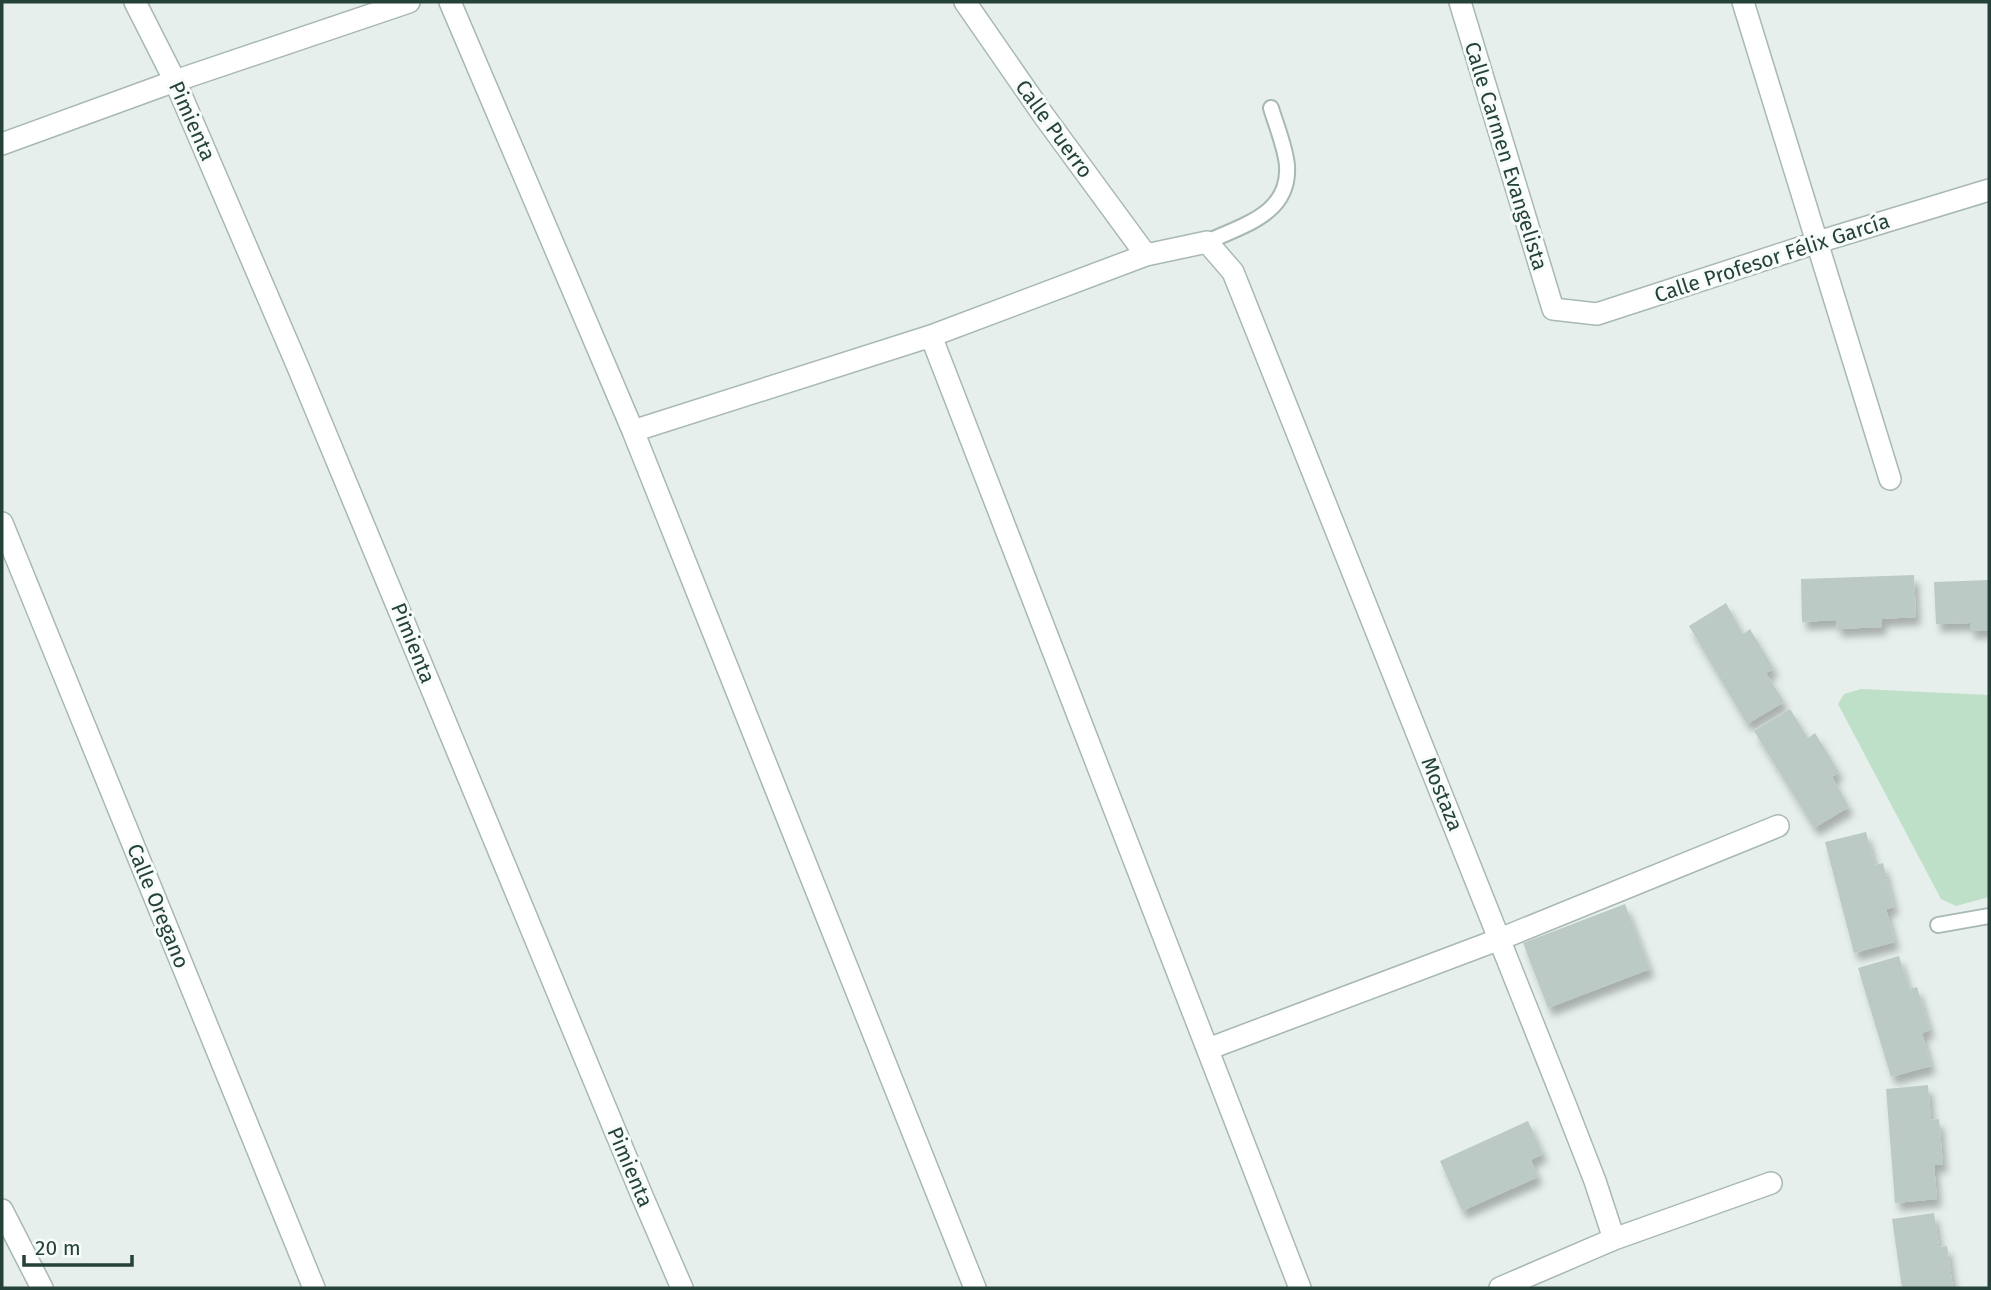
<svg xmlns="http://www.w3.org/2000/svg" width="1991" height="1290" font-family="'Fira Sans',sans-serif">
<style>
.green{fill:#bfe0c8}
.building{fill:#bbcac4;filter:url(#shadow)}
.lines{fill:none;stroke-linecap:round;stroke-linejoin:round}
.lane-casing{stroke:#a8b8b2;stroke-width:18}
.street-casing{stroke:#a8b8b2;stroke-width:24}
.lane{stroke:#fff;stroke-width:14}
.street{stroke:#fff;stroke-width:21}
.labels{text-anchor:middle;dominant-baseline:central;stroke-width:6;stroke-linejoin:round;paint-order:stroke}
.street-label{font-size:21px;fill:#24423a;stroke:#f7fbf9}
</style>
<defs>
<filter id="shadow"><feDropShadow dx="4.5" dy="8" stdDeviation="3.5" flood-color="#0004"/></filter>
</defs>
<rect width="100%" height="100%" fill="#e6efeb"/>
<path class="green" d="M1861,689L1989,695V897L1956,906L1941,899L1838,704L1844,694Z"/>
<path class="building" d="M1914,575L1916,617L1882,619V627L1837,629L1836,620L1802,622L1801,579Z
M1989,580V630L1970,631V623L1936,624L1934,582Z
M1726,603L1743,634L1750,629L1774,669L1766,673L1784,702L1747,724L1689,626Z
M1790,709L1808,738L1815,733L1839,772L1832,777L1849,807L1814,828L1754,731Z
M1866,832L1875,865L1883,863L1894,907L1886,909L1895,942L1854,953L1825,842Z
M1625,904L1650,969L1548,1008L1523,943Z
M1899,956L1909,989L1917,987L1930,1030L1922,1033L1931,1066L1891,1077L1858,968Z
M1928,1085L1931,1120L1939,1119L1943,1165H1934L1937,1199L1895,1203L1886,1089Z
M1528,1121L1543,1154L1531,1160L1538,1177L1462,1211L1440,1161Z
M1934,1213L1939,1247L1947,1246L1953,1288H1902L1892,1219Z"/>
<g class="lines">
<defs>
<path id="lane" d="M1207,242C1243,225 1290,214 1287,166C1286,149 1276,125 1271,108
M1938,925L1989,916"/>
<path id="street" d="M135,2L175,81L298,367L643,1198L682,1288
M450,2L633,431L975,1288
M965,2L1044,116L1146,255
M1460,2L1553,309L1597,314L1818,242L1989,190
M1743,2L1890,479
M2,144L175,81L409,2
M931,336L1300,1288
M633,431L931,336L1146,255L1207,242L1233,272L1565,1104L1595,1181L1614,1239L1500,1288
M2,523L314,1288
M1208,1049L1500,939L1778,826
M2,1210L42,1288
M1614,1239L1771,1183"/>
</defs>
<use href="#lane" class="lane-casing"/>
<use href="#street" class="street-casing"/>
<use href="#lane" class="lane"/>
<use href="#street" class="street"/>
</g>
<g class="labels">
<g class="street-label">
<text transform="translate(192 121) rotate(66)">Pimienta</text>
<text transform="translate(1054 129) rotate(54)">Calle Puerro</text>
<text transform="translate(1506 156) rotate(73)">Calle Carmen Evangelista</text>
<text transform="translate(1772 258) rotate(-18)">Calle Profesor Félix García</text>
<text transform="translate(413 643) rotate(68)">Pimienta</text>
<text transform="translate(1442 794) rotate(68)">Mostaza</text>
<text transform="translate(158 906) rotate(68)">Calle Oregano</text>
<text transform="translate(630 1167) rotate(67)">Pimienta</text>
</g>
</g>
<rect width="1991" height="1290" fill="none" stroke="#24423a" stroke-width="7"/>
<path d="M24 1255v10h108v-10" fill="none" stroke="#24423a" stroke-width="3.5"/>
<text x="35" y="1255" font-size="21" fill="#24423a" stroke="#f7fbf9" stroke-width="5" paint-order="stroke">20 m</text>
</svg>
